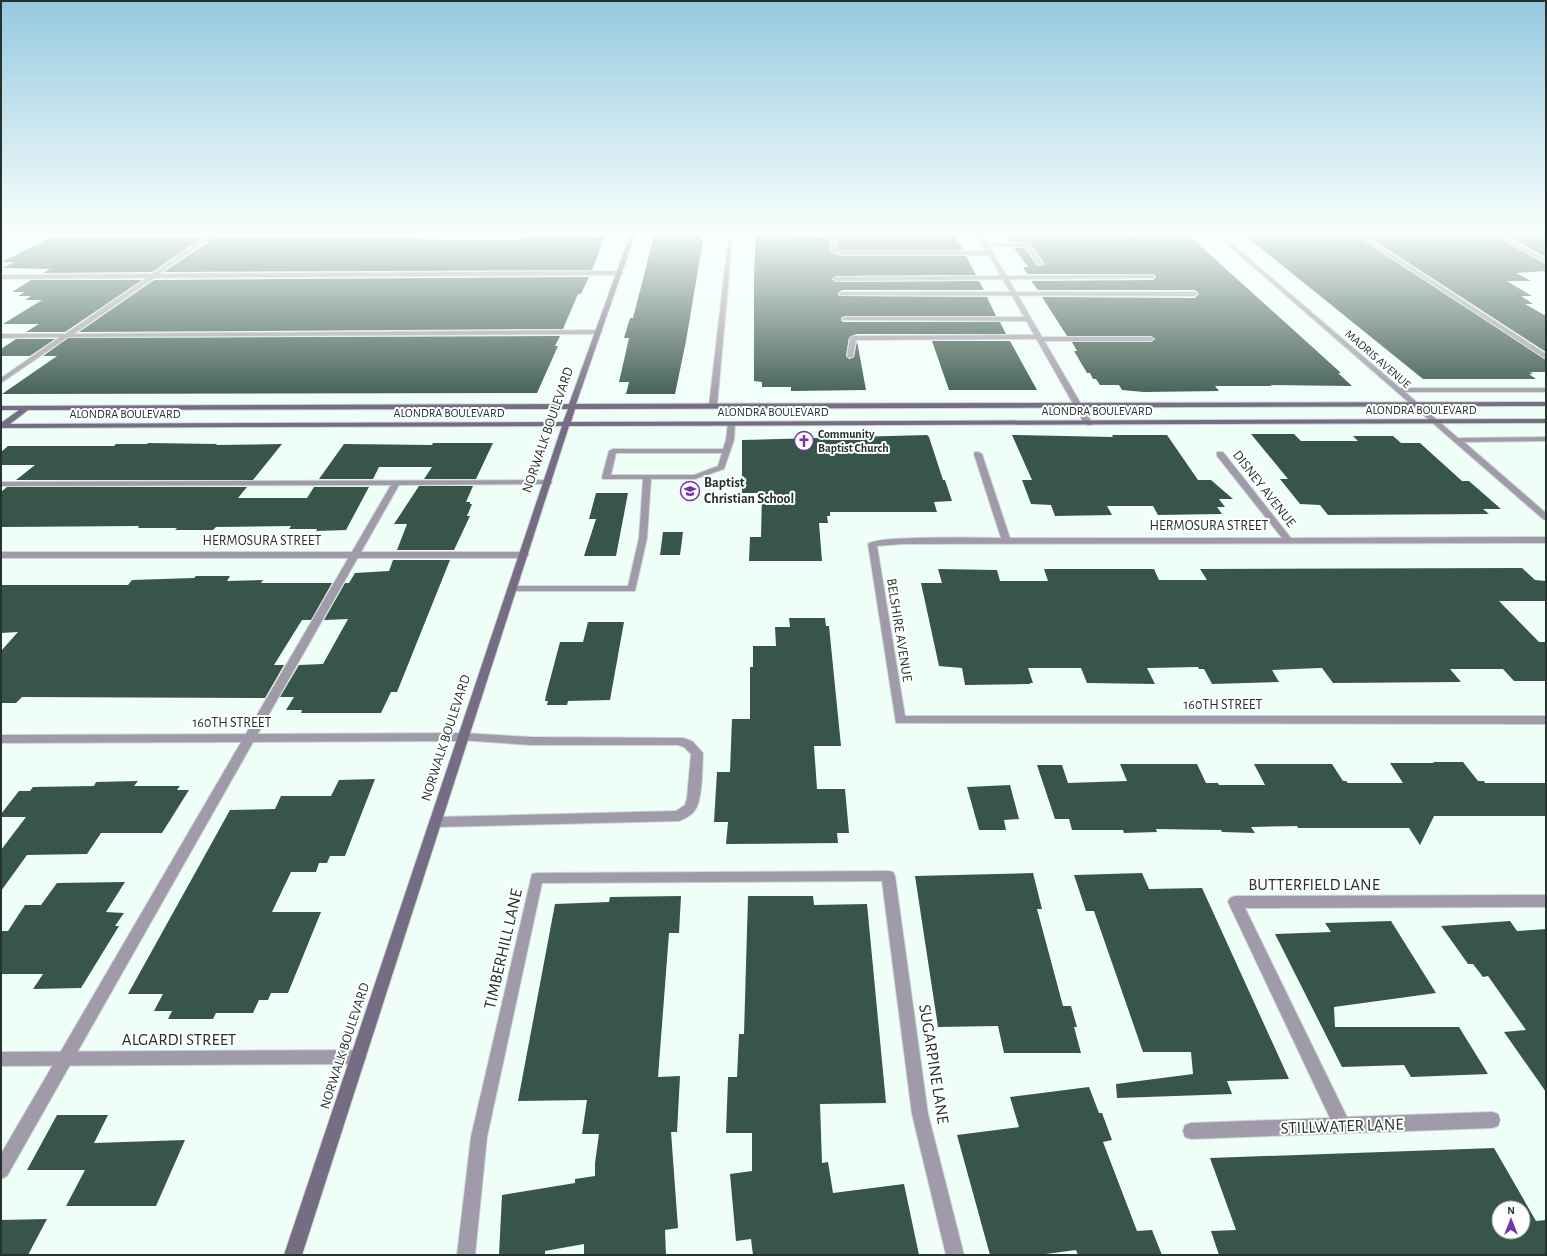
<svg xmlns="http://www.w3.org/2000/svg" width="1547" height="1256" font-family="'Alegreya Sans',sans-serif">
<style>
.building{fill:#375549;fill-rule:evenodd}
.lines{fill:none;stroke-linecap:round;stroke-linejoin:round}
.lane-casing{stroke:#cbd9d3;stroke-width:2}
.street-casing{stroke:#cbd9d3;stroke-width:2}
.secondary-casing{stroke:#cbd9d3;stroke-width:2}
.lane{fill:#a19aaa;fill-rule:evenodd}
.street{fill:#a19aaa;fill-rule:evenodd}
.secondary{fill:#766c84;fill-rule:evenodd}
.labels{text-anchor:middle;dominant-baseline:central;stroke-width:4;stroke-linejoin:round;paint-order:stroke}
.far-street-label{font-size:12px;fill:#25322d;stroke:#fff}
.far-poi-label{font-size:12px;font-weight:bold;fill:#25322d;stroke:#fff;text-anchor:start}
.street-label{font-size:14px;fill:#25322d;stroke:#fff}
.poi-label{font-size:14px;font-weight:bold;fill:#25322d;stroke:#fff;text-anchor:start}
.near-street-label{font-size:17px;fill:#25322d;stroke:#fff}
</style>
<rect width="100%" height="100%" fill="#f0fef8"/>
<path class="building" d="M655,232H696V237H702L701,240H703L686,341L675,394H626L629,382H619L629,338H624L630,318H633Z
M1144,232H1185L1308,343L1341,373H1338L1352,386L1270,385L1272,386H1215L1219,391L1144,392L1122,390L1119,385H1100L1096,379H1093L1090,373H1087L1074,351H1077L1072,342H1151L1155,339L1151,336H1067L1042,297L1195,298L1199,294L1195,290H1038L1031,281L1154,280L1156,276L1152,274H1027L1023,267H1028L1014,248H1025L1037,266L1043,265L1044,263L1030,243L1009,242L1004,236H1132L1146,234Z
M1241,232H1351L1546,360V372H1530L1533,374H1529L1536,379H1423Z
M1361,232H1488L1546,264V271L1516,273L1531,281H1507L1532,296H1521L1533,304H1525L1546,316V352Z
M1499,232H1546V257Z
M756,233H786V236L828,237L831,252L841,256H966L976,275L836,276L832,279L836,282L979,281L984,290H842L839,292L838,295L840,296L987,297L996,316H845L841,318V320L843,322H1000L1006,334H856L849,338L846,356L849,359L854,357L857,341L866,390L791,391V387H762V382L754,381V276Z
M954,233L963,250H838L836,237H840L839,234Z
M556,236L605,237L592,270L164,272L214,238L414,237L412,239L496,240H519L521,237Z
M49,238H202L152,272L43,273L50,269L3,268L14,262H2Z
M589,277L581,294H578L563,329L79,332L154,280Z
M31,280H142L65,332H26L39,324H3L42,300H25L31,296H18L25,292H12Z
M560,336L555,346H558L537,393L2,394L57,356H43L68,338Z
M16,339H55L30,356H1V349Z
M932,341H1010L1037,390H949Z
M1251,434H1294L1301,441H1358L1353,436H1393L1401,443H1420L1462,481H1469L1501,509H1483L1489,514L1328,515L1320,505L1300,504L1280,479H1288Z
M927,435L929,437L943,480H945L952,501L934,502L937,512H830V516H827L828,523H819L822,561H749L750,537H761L762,493H742V440Z
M1012,435L1113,437L1112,435H1167L1198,480H1211L1233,499H1219L1225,507H1217L1222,514L1158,515L1153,506H1107L1112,515L1055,516L1051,505L1031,504L1022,480H1032Z
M148,443L217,444L216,445L282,444L253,480H16L35,465H1V452L8,446H114L116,444H147Z
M433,443H493L476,479H424L432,467H379L373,479H319L344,444L432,445Z
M419,486H473L466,502H470V504H472L467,516H470L454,550H397L407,524H394Z
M7,487H247L238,498H307L314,487H369L346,530L316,531L317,529H289L291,526L216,527L213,530H175L177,528H138L139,526L1,527V492Z
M596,493H628L616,556H584L596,519H589Z
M663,532H683L680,555H660Z
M393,560H450L397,692H391L381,713H301L302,710H286L294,697H280L299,665L323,664L348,619L324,620L345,583H349L355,573L389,571Z
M1522,568L1535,580L1546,581V601H1499L1539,642H1546V681H1514L1503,669H1450L1461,682L1333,683L1322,668H1319L1272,670L1279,682L1212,684L1204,669H1199L1198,667L1147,668L1155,684L1087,683L1081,668H1028L1033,683H1030V684L965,685L962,668L939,666L921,583H942L938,569L997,570L1000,581H1048L1044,569H1154L1159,580H1207L1200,569Z
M196,576H230L227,581L263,580L261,583H332L311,620H302L274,665H284L265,698L22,697L16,703H1V651L18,632L1,633V585H128L132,580L194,578Z
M789,618H825L826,626H829L841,746H814L817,789H845L849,833H837L838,843L726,844L728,822H714L717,772H730L732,719H750V667H753V646H776L775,627H790Z
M588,622H624L610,700L568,701L567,705H547L548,701H545L546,695L560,642H583Z
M1433,762H1463L1478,781H1484L1485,783H1546V816H1434L1420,845L1409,828H1298L1297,826L1251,827L1255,833L1222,832L1221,830L1156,829L1157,832L1124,833L1123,830H1072L1069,819H1055L1037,765H1062L1068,783L1127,781L1120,764H1197L1206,783H1218L1219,785H1265L1254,764H1332L1343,781H1346L1348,783H1403L1390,763H1434Z
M375,779L345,856H330L327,863H319L316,872H291L272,912H321L288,993H271L268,1000H259L253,1013H216L213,1019H168L172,1011H154L163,994H128L230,810L275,809L281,796H331L339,780Z
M138,781L134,786H180L177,790H189L162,833H101L87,854L27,855L1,891V850L26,817H1V814L19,791H30L33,787L94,786L96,782Z
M1010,785L1019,819L1004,820L1006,830H979L967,787Z
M1033,873L1042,909H1037L1063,1006H1071L1077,1027H1074L1081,1053H1004L998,1026L938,1027L915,876Z
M1142,873L1149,889L1202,888L1289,1079L1227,1081L1232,1094L1117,1098L1116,1084L1193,1074L1191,1052H1143L1094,911H1086L1074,875Z
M125,882L106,912L124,913L115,926H119L81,988L33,989L43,974H1V931H8L25,905H41L57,883Z
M681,896L679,933H669L658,1077L680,1076L677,1132H671L678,1228L665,1230L666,1255H584V1244L545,1251V1255H499L502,1195L575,1183V1179L595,1176V1163L599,1134H582L587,1100L518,1101L555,904L609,902L610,897Z
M748,896H813L814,905L867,904L886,1103L820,1104L822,1163L828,1162L833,1193L904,1184L919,1255H753L751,1239L736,1241L730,1174L752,1171V1133H726L728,1077H737L739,1034H744Z
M1391,921L1436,993L1334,1007L1335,1027H1459L1488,1074L1411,1077L1404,1065L1342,1067L1275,934L1331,932L1325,923Z
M1510,921L1517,931L1546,929V1092L1504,1032L1526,1030L1488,976L1483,977L1473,964H1468L1441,926Z
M1089,1087L1099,1113H1102L1112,1140L1103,1142L1137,1231L1152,1230L1162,1255H1078L1076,1250L1038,1255H990L957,1135L1019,1127L1010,1097Z
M57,1115H108L94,1143L185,1140L156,1206H66L85,1170H27Z
M1494,1148L1536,1221L1546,1220V1255H1219L1211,1231L1236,1230L1210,1158ZM1499,1208H1523V1232H1499Z
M47,1219L28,1255H1V1220Z"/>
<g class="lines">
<defs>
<path id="lane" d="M829,232H833L837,251H990L993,253L990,255H841L832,252Z
M977,232H1134V233L1132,234H979Z
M985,243L1029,244L1043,264L1038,265L1026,247L983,246L982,245Z
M1152,275L1154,276V278L836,281L833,279L836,277Z
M842,292H1195L1198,294L1195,296L840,295V293Z
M845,317H1027L1030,319L1027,321L843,320L842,319Z
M1038,335L1041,337H1151L1154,339L1151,341H1039L1036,339L856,340L853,356L850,358L847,356L850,338L853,336Z
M728,422H734L735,424L734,440L724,469L695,479H651L647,538L635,591H509L507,589L509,587L512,586H628L639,538L643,479H603L602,477L609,451L613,449H723L726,440ZM616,453H722L718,466L694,475H611Z
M548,480L552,482L551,484L399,485L7,1176L1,1179V1154L391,485L1,486V482Z
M463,733L531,737L683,738L692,741L703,753C702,767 703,799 695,810C692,815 684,819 679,821L436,827L432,825L430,822L432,819L436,817L676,811L685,805L687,798L691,754L684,747L678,745H531L459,740L457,737L459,734Z"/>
<path id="street" d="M213,232H219L159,274L620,271L623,273L620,275L154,278L74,334L599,330L602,332L599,334L68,337L1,383V378L60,337L1,338V334H65L147,278L1,279V275L152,274Z
M729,232H733L717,406L713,408L709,406Z
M976,232H981L1092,423L1091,425H1088L1084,423Z
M1213,232H1218L1400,388H1546V392H1405L1458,438L1546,437V441L1464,442L1546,513V520L1543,519Z
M1352,232H1358L1546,354V359Z
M1489,232H1495L1546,259V263Z
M975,452H978L982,454L1010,538H1282L1217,456V452H1223L1291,538L1546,537V543L902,544L877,546L905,716H1546V724L896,723L868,544C877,535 981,538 1001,538L974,454Z
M1,552H524L529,555L524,558H1Z
M463,733L467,734L469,737L467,740L463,741L1,743V735Z
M888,871L893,872L895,876L928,1114L964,1255H946L912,1114L882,881L542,883L487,1137L475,1255H457L471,1137L532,874L537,873Z
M1546,895V907L1245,908L1347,1117L1492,1112L1498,1114L1500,1120L1498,1126L1492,1128L1191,1139L1185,1137L1183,1131L1185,1125L1191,1123L1330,1118L1228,902L1230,898L1235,896Z
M358,1050L364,1052L366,1057L364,1062L358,1064L1,1066V1052Z"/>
<path id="secondary" d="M631,232H636L576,404L1546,402V406L575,409L571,422L1546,419V423L569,426L302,1255H284L562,426L1,428V423L19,410H1V406L569,404ZM568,409L563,422L10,424L28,410Z"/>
</defs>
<use href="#lane" class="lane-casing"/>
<use href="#street" class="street-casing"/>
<use href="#secondary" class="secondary-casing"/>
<use href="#lane" class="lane"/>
<use href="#street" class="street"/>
<use href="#secondary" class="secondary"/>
</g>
<linearGradient id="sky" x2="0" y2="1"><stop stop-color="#95c9e0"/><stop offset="0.57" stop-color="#f8fffc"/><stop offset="1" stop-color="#f8fffc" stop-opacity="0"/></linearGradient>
<rect width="1547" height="408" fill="url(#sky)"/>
<defs>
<symbol id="church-ring" viewBox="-11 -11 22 22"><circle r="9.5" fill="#fff" stroke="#7536ab" stroke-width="1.5"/><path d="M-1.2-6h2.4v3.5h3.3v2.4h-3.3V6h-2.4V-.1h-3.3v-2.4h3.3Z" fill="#7536ab"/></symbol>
<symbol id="school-ring" viewBox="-11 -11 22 22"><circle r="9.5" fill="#fff" stroke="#7536ab" stroke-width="1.5"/><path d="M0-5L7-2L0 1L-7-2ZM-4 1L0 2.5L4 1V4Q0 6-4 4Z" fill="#7536ab"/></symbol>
</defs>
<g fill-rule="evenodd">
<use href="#church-ring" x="793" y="430" width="22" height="22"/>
<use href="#school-ring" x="679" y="480" width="22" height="22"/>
</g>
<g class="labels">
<g class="far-street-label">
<text transform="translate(1378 359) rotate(41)">MADRIS AVENUE</text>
<text x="1421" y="410">ALONDRA BOULEVARD</text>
<text x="1097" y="411">ALONDRA BOULEVARD</text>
<text x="773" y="412">ALONDRA BOULEVARD</text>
<text x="449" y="413">ALONDRA BOULEVARD</text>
<text x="125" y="414">ALONDRA BOULEVARD</text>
</g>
<g class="far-poi-label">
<text x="818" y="434">Community<tspan x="818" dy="14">Baptist Church</tspan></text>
</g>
<g class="street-label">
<text transform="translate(548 430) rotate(-71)">NORWALK BOULEVARD</text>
<text transform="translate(1264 489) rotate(52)">DISNEY AVENUE</text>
<text x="1209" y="526">HERMOSURA STREET</text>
<text x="262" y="541">HERMOSURA STREET</text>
<text transform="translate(899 630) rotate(81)">BELSHIRE AVENUE</text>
<text x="1223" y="705">160TH STREET</text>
<text x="232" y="723">160TH STREET</text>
<text transform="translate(446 738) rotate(-72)">NORWALK BOULEVARD</text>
<text transform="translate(345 1046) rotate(-72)">NORWALK BOULEVARD</text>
</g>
<g class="poi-label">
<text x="704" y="483">Baptist<tspan x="704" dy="16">Christian School</tspan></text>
</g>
<g class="near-street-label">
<text x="1314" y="884">BUTTERFIELD LANE</text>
<text transform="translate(503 949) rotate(-77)">TIMBERHILL LANE</text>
<text x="179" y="1039">ALGARDI STREET</text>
<text transform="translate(934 1064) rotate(81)">SUGARPINE LANE</text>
<text transform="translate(1342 1126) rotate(-2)">STILLWATER LANE</text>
</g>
</g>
<rect width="1547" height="1256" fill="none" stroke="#25322d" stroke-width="4"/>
<g transform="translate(1511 1220)"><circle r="19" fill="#ffffff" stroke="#a8adab"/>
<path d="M0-3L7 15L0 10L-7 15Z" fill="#7536ab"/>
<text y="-6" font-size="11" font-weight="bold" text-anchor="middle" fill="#25322d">N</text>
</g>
</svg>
